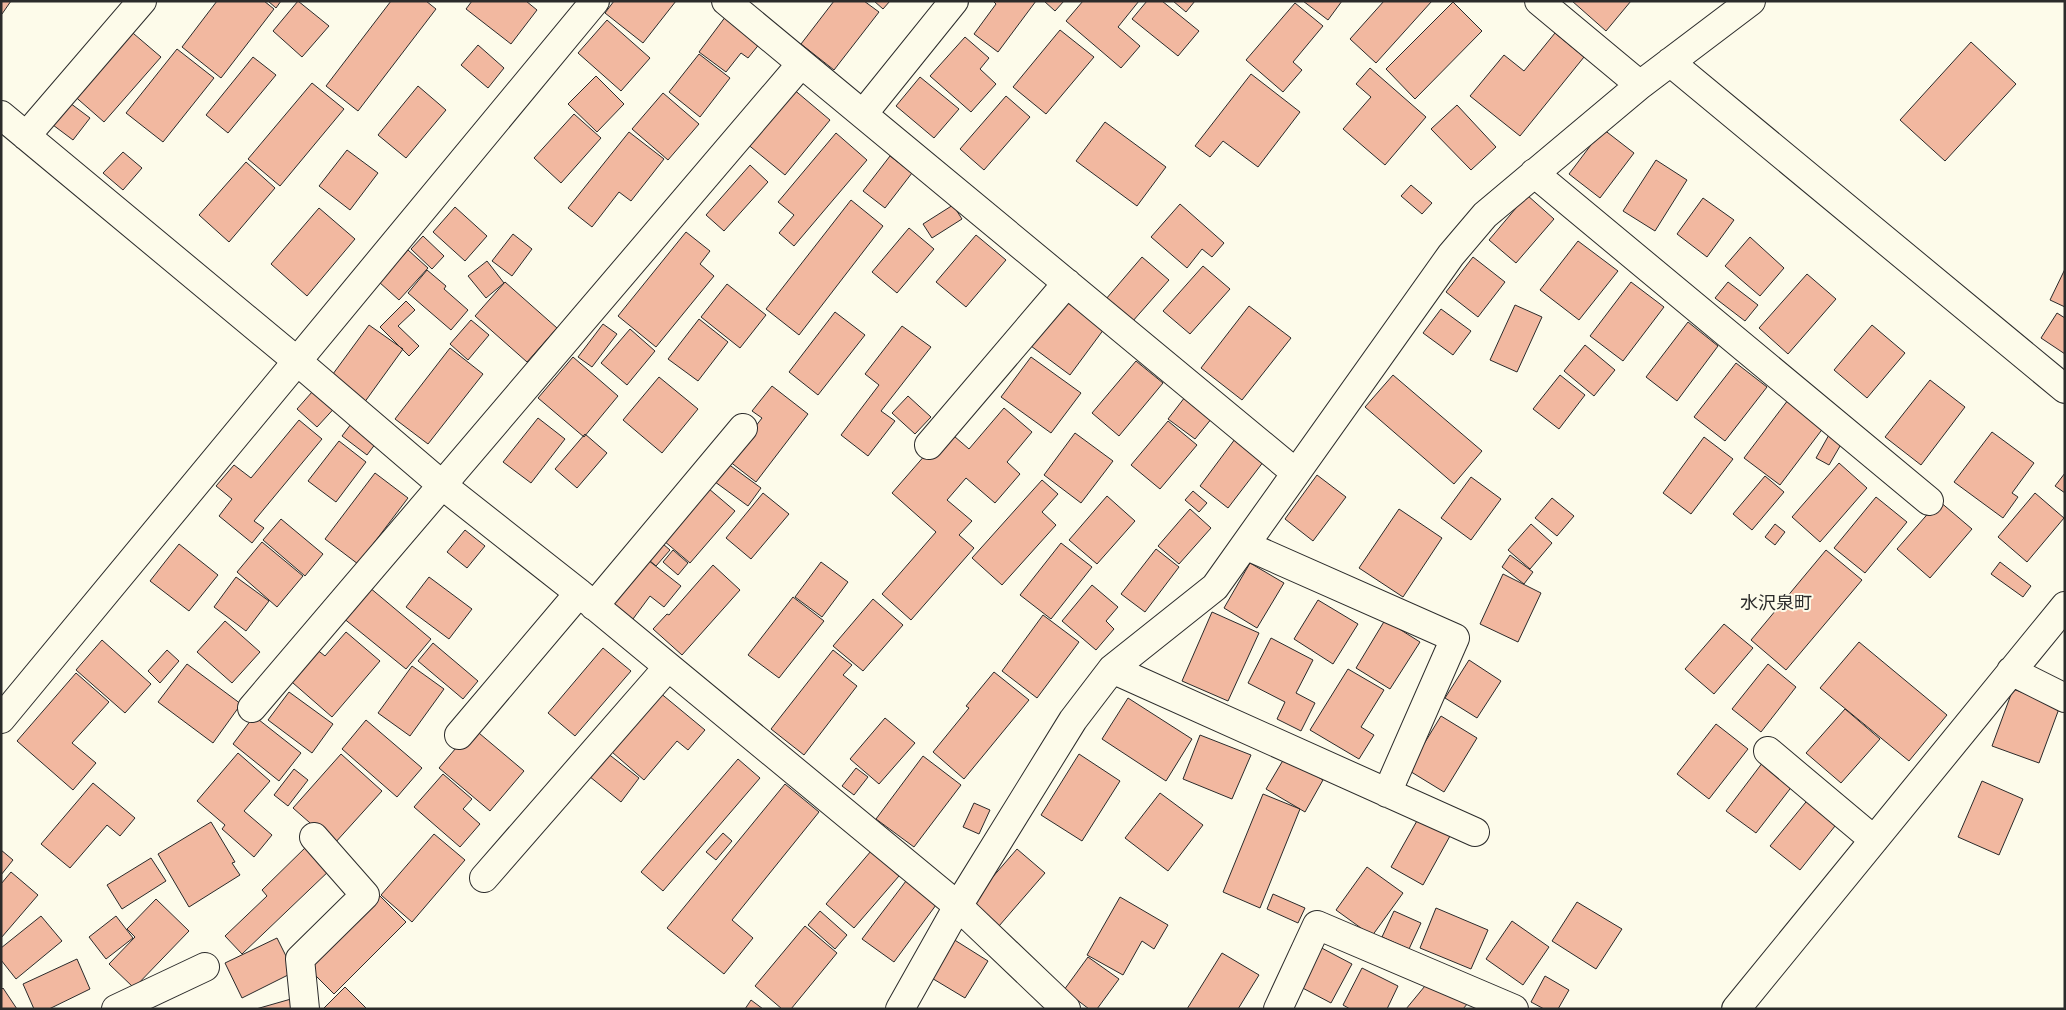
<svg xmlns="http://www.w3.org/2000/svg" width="2066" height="1010" font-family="'DM Sans','Noto Sans JP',sans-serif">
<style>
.building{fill:#f2b8a0;stroke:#2b2b2b}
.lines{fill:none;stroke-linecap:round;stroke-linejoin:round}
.minor-casing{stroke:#2b2b2b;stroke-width:30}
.tertiary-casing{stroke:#2b2b2b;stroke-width:30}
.minor{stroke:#fdfbea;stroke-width:28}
.tertiary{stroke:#fdfbea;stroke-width:28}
.labels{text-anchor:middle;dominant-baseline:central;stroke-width:4;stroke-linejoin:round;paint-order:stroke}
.neighbourhood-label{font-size:18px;fill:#2b2b2b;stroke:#fdfbea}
</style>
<rect width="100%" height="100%" fill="#fdfbea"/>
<path class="building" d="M1,1H11L2,14H1Z
M217,1H264L274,9L221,78L182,47Z
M268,1H281L276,8Z
M298,1L329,26L302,57L273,31Z
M391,1H426L436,9L358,111L326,86Z
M472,1H526L537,10L511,44L466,9Z
M614,1H676L643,43L605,13Z
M834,1H864L879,12L834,70L801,44Z
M874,1H890L883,9Z
M993,1H1036L998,52L974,34L996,4Z
M1044,1H1064L1055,11Z
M1083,1H1139L1118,27L1140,46L1121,68L1066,21Z
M1147,1H1162L1199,31L1178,56L1132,19Z
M1173,1H1195L1186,12Z
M1303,1H1342L1328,20Z
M1384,1H1432L1376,63L1350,39Z
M1572,1H1631L1606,31Z
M1453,2L1482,31L1415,99L1386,69Z
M1295,3L1323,26L1293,62L1302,70L1283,92L1246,60Z
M726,16L761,42L748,58L741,53L726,72L699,52Z
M607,20L650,58L621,91L578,53Z
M127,28L161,57L104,122L71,93Z
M1060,30L1094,57L1046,114L1013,87Z
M1555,33L1584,57L1520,136L1470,96L1504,55L1524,71Z
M965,37L989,58L980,69L996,84L971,112L930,76Z
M1971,42L2016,84L1945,161L1900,120Z
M478,45L504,68L488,88L461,65Z
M177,49L214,78L163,142L126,113Z
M699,54L730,78L700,117L669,92Z
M253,57L276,75L228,133L206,115Z
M1370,68L1426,117L1385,165L1343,129L1371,97L1356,84Z
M1251,74L1300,112L1258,167L1223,141L1210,157L1195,146Z
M596,76L624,104L597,132L568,104Z
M920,77L959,109L934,138L896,106Z
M312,83L344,109L280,186L248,159Z
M418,86L446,110L406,158L378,135Z
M792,88L830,120L785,175L746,143Z
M663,93L699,124L668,160L632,129Z
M1006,96L1030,117L984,170L960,149Z
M66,100L90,118L73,140L49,122Z
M1457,105L1496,147L1471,170L1431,129Z
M574,114L601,138L561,183L534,158Z
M1105,122L1166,167L1137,206L1076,161Z
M1603,129L1634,153L1600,198L1569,174Z
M629,132L664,159L631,201L619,192L592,227L568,208Z
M836,133L867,160L794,246L779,233L794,215L778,202Z
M347,150L378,173L350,210L319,186Z
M123,152L142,168L123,190L103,173Z
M890,156L912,173L885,208L863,191Z
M1656,160L1687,180L1655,231L1623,211Z
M246,162L275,188L229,242L199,215Z
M750,165L768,182L724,231L706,215Z
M1411,185L1432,203L1422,214L1401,196Z
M1527,195L1554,219L1516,263L1489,240Z
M1703,198L1734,220L1707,257L1677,234Z
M851,200L883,226L799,335L766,309Z
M1180,204L1224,243L1212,257L1202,249L1187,268L1151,237Z
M953,205L962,219L932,238L923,224Z
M455,207L487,236L465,261L433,232Z
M319,208L355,239L307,296L271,264Z
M909,228L934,249L897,293L872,272Z
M686,232L710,251L700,264L714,276L656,347L618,316Z
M513,234L532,249L512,276L492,261Z
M976,235L1006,260L966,307L936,282Z
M423,236L444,256L432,269L411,249Z
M1750,237L1784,268L1760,296L1725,266Z
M1578,241L1618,271L1579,320L1540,290Z
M408,250L428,268L399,300L379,282Z
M1142,257L1169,280L1132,322L1106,299Z
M1473,257L1505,282L1478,317L1446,292Z
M487,261L504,283L486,298L468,276Z
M1203,266L1230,289L1190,334L1163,311Z
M2065,269V307L2050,300Z
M427,270L446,286L444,289L468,310L451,330L408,293Z
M1807,274L1836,299L1788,354L1759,328Z
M505,282L557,328L527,362L475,316Z
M1631,282L1664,307L1623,361L1590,336Z
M1728,282L1758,305L1745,321L1715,298Z
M727,284L766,315L740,348L701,317Z
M1064,300L1104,329L1070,375L1031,346Z
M406,301L415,310L398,326L419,346L409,356L380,327Z
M1515,305L1542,317L1517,372L1490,360Z
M1249,306L1291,338L1242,400L1201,368Z
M1441,309L1471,331L1453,355L1423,333Z
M835,312L865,335L818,395L789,372Z
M2057,313L2065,318V354L2041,338Z
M699,319L728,342L698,381L668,359Z
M471,320L489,335L468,360L450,344Z
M1688,322L1718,346L1677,401L1646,377Z
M603,324L617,334L592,367L578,357Z
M369,325L403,349L364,403L330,378Z
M1872,325L1905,353L1867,398L1834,370Z
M902,326L931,347L881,411L895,421L868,456L841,435L879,385L865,374Z
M630,329L655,351L627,385L601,363Z
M1585,345L1615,370L1594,396L1564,371Z
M450,348L483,374L428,444L395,419Z
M573,357L618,396L584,437L538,398Z
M1031,357L1081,393L1051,433L1001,397Z
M1136,361L1163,383L1119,436L1092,413Z
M1736,363L1767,387L1725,441L1694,417Z
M1393,375L1482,451L1454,484L1365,407Z
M1560,375L1585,395L1559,429L1533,409Z
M659,377L698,409L662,453L623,420Z
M1930,380L1965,407L1921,465L1885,437Z
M320,383L340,402L317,427L297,409Z
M772,386L808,414L756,482L729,461L762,418L752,411Z
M908,396L931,417L915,434L892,413Z
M1185,397L1212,418L1195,439L1168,419Z
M1788,400L1824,427L1780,485L1744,458Z
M1004,408L1032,432L1007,462L1020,474L995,503L966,478L947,500L972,521L959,535L974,548L911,620L882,594L936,532L892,493L947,430L969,449Z
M538,418L565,439L531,483L503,462Z
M299,420L322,439L254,521L264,528L252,543L219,516L232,499L216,486L234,465L251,478Z
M354,420L379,439L367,455L342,436Z
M1168,421L1197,445L1160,489L1131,465Z
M1992,432L2034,463L2012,493L2018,497L2003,518L1954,482Z
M1075,433L1113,461L1081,503L1044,475Z
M1830,433L1843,441L1829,465L1816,458Z
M585,434L607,453L577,488L555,469Z
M1238,435L1267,457L1228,508L1200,486Z
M1704,437L1733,459L1691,514L1663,493Z
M339,441L366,462L336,502L308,481Z
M724,461L761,488L748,506L711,479Z
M1839,463L1867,488L1820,542L1792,517Z
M375,473L408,498L358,564L325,539Z
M2065,473V493L2055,486Z
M1317,475L1346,497L1313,541L1285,519Z
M1765,476L1784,492L1752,530L1733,514Z
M1471,477L1501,499L1471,540L1441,518Z
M1042,480L1058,494L1042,512L1056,525L1002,585L972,558Z
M702,483L735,511L690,563L657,535Z
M1193,491L1207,503L1199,512L1185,500Z
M763,493L789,514L751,559L726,538Z
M2035,493L2064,518L2027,562L1998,537Z
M1107,496L1135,521L1097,564L1069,540Z
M1876,497L1907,522L1865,573L1834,548Z
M1552,498L1574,516L1557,536L1535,518Z
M1939,501L1972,529L1930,578L1897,549Z
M1190,509L1211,528L1179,564L1158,546Z
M1399,509L1442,538L1403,597L1359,568Z
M281,519L323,554L305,576L263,540Z
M1531,524L1552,543L1530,569L1508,550Z
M1775,524L1785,532L1775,545L1765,537Z
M465,530L485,546L467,568L447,552Z
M656,538L670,550L656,566L642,554Z
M262,542L303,576L277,607L237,572Z
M1061,543L1092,567L1051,619L1020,595Z
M179,544L218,575L189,611L150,581Z
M1156,549L1179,567L1145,612L1121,594Z
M673,550L688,563L678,575L663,562Z
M1826,550L1862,580L1786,670L1751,640Z
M639,553L681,586L664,607L650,596L630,623L601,601Z
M1510,555L1533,572L1524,584L1502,567Z
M821,562L848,582L822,617L795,597Z
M2000,562L2031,586L2023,597L1991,574Z
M1250,563L1284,583L1257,628L1224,608Z
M713,565L740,590L682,655L653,629L667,614L669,615Z
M1503,574L1541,593L1518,642L1480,624Z
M236,577L269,601L246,631L214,607Z
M429,577L472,609L449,639L406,607Z
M363,582L431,639L406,669L337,613Z
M1092,585L1118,607L1106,621L1114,629L1096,650L1062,621Z
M793,597L824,621L779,678L748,655Z
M873,599L903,625L863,671L833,646Z
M1318,600L1358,624L1333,664L1294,639Z
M1212,612L1259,633L1228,701L1182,681Z
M1043,615L1079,642L1037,698L1002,671Z
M1385,620L1420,642L1390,689L1356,668Z
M225,621L260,652L232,683L197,652Z
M1724,624L1753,648L1714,694L1685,669Z
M346,632L380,661L332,717L285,676L311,645L325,656Z
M1271,638L1313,660L1296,693L1315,703L1301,731L1277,719L1285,702L1248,683Z
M102,640L151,684L125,713L76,670Z
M1859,642L1947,715L1909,761L1820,688Z
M433,643L478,681L463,699L418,661Z
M603,648L631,671L575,736L548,713Z
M167,650L179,661L160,683L148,671Z
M833,650L852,665L843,675L857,686L804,755L771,729Z
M1469,660L1501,681L1477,718L1445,698Z
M187,664L241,704L213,743L158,702Z
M1768,664L1796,687L1761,732L1732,709Z
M412,666L444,689L410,736L378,713Z
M1348,669L1384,690L1361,727L1374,735L1359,759L1310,730Z
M994,672L1029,700L964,779L933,752L969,708L966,706Z
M76,673L109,702L72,743L96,763L73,790L17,741Z
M653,687L705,730L688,750L677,741L644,780L604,745Z
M2013,689L2060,706L2039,763L1992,746Z
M289,692L333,724L312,753L268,720Z
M1128,698L1192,739L1166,781L1102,739Z
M1845,709L1880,739L1841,783L1806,753Z
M254,716L301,753L279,781L233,744Z
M1441,716L1477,738L1444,792L1408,770Z
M885,718L915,743L879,784L850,759Z
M366,720L422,768L397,797L342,749Z
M1716,724L1748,749L1709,799L1677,774Z
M473,728L524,771L490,811L439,768Z
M1200,735L1251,755L1232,799L1183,779Z
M602,749L639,778L621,802L584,772Z
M238,753L270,781L244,811L272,835L254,857L222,829L225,825L197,801Z
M341,754L382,791L334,844L293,808Z
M1079,754L1120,781L1082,841L1041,815Z
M923,756L961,785L914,847L876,819Z
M1285,757L1323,780L1305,812L1266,789Z
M738,759L760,778L663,891L641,872Z
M1763,762L1793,785L1756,833L1726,811Z
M856,768L868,777L854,795L842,786Z
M294,769L308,780L288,806L274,795Z
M443,774L472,799L463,809L480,824L460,847L414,807Z
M1982,781L2023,799L1999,855L1958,837Z
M93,783L135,818L120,836L107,825L70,868L41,844Z
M785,784L819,812L732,920L753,938L724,974L667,928Z
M1160,793L1203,825L1168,871L1125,838Z
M1263,794L1300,809L1260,908L1223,892Z
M1810,797L1839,821L1800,870L1770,846Z
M974,803L990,810L979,834L963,827Z
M1418,819L1450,836L1423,885L1391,867Z
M211,822L235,862L232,863L240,875L189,907L158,854Z
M723,833L732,841L716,860L706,852Z
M434,834L465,860L412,922L381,895Z
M309,844L332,868L242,954L225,936L267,896L262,890Z
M1017,849L1045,873L999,926L971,902Z
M1,850L13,860L1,875Z
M871,851L899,876L854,928L826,904Z
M151,858L166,881L122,909L107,885Z
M1367,867L1403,893L1372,936L1336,910Z
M11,872L38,895L1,938V884Z
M906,881L936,905L894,962L862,939Z
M376,892L406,922L334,994L305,965Z
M1273,894L1305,908L1298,923L1267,909Z
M1120,897L1168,925L1154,949L1142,941L1123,975L1087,955Z
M156,899L189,931L134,988L109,964L135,937L127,929Z
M1577,902L1622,929L1596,969L1552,941Z
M1436,908L1488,930L1471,969L1420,948Z
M820,911L847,935L835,949L808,925Z
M1394,911L1421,923L1409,949L1382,937Z
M41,916L62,941L16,979L1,960V948Z
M116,916L133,938L106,959L89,937Z
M1512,921L1549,947L1523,985L1486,959Z
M805,926L837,953L791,1009H782L755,986Z
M277,938L294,972L242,998L225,963Z
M953,939L988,961L965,998L930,977Z
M1316,945L1352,964L1331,1003L1295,984Z
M1222,953L1259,975L1238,1009H1187Z
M1088,957L1119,979L1097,1009H1089L1064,990Z
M77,959L90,989L49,1009H34L23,984Z
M1362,968L1398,986L1387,1009H1350L1343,1005Z
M1434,975L1468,1003L1463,1009H1406Z
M1545,976L1569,990L1558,1009H1544L1531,1002Z
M345,987L367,1009H323Z
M3,988L17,1009H1V990Z
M291,999L294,1009H256Z
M751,1000L763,1009H745Z"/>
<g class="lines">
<defs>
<path id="minor" d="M726,1L1296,473
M1539,1L1640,85
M1670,62L2065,389
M863,114L954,1
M1,115L297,361L442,485L579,593L958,906L1066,1009
M26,136L142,1
M1534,173L1929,501
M929,445L1067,283
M1245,545L1455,638L1387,793
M594,606L743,428
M1112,669L1475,832
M2011,671L2065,698
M252,708L801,64
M459,735L579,593
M1768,751L1874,840
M484,878L668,667
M116,1009L205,967
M305,1009L300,959L365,895L314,837
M900,1009L958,906L1073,720L1112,669L1215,587L1451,255L1485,215L1640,85L1751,1
M1278,1009L1317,925L1514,1009
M1736,1009L2065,606"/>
<path id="tertiary" d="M1,719L595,1"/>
</defs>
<use href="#minor" class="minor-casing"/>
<use href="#tertiary" class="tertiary-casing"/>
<use href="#minor" class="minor"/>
<use href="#tertiary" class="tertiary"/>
</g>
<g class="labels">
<g class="neighbourhood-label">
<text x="1776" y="603">水沢泉町</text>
</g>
</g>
<rect width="2066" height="1010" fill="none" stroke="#2b2b2b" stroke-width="5"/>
</svg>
